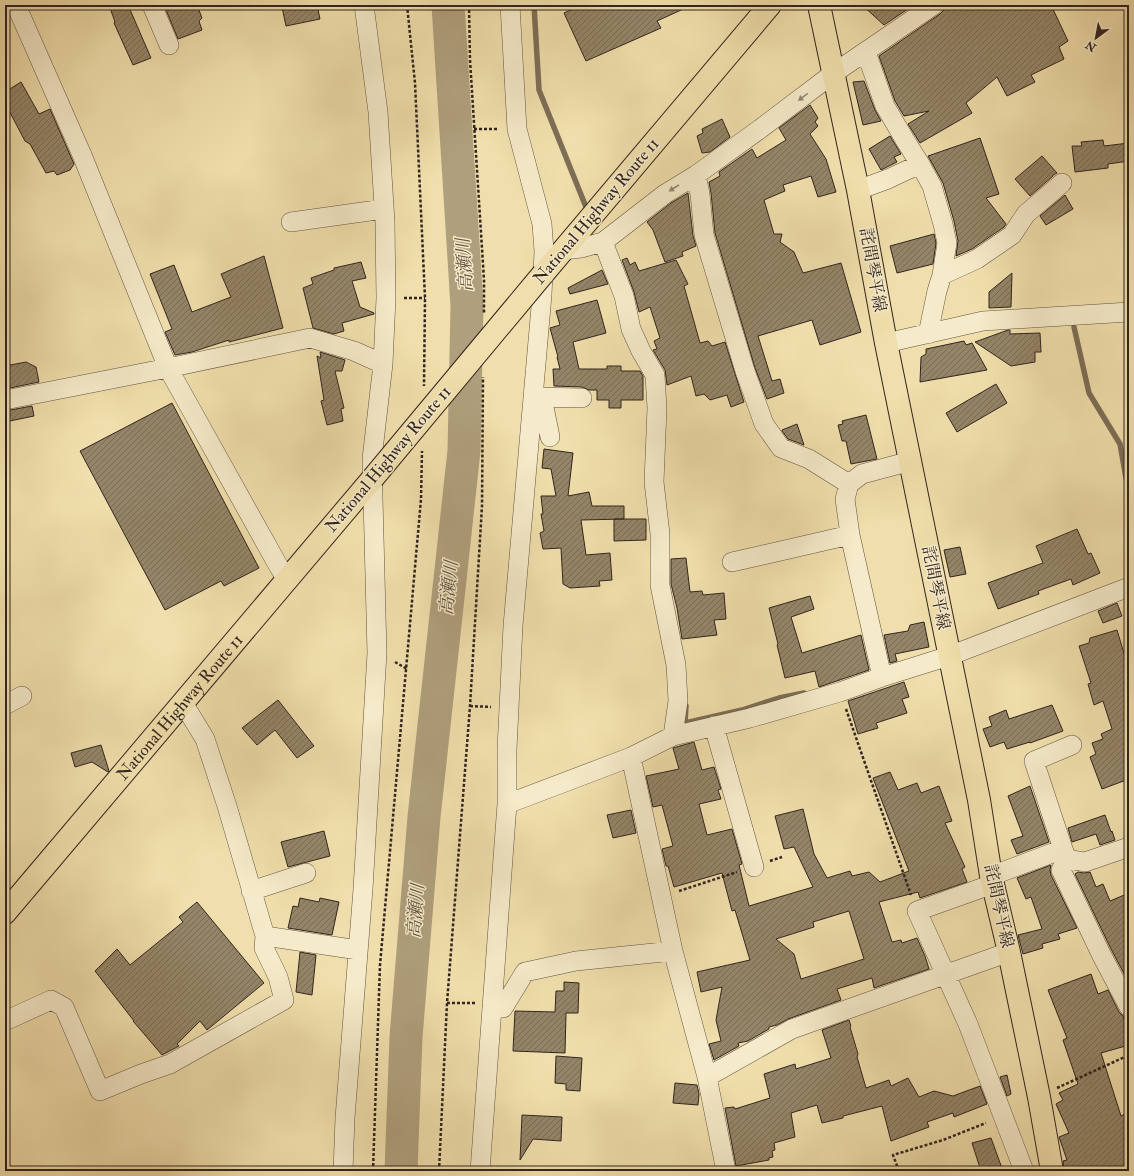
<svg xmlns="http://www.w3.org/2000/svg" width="1134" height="1176" font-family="'IM FELL Double Pica','Noto Serif JP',serif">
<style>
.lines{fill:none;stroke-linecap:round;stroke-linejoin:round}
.stream{stroke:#7d6e57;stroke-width:5.5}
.river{stroke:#af9f7c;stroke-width:33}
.building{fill:url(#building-hatch);stroke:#31241f;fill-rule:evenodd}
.minor-casing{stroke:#615342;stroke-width:20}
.major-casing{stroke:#31241f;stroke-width:24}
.highway-casing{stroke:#31241f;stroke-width:24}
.path{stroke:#31241f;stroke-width:2.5;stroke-dasharray:3 2;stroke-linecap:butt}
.minor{stroke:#f5eac9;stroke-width:19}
.major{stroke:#f0dfac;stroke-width:22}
.highway{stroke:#f0dfac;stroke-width:22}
.highway-bridge-casing{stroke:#31241f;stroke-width:24;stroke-linecap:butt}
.highway-bridge{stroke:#f0dfac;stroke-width:22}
.oneway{fill:#938774}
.labels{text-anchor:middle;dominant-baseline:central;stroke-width:3;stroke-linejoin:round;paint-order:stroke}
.street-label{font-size:17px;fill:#31241f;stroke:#f5eac9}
.water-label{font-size:18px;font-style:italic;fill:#5d4f40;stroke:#f5eac9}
</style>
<defs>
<pattern id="building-hatch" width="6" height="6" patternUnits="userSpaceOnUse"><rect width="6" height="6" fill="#948568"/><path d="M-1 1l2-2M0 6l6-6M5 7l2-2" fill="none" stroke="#796d55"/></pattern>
</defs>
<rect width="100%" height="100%" fill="#f0dfac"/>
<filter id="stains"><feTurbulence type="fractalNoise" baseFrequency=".005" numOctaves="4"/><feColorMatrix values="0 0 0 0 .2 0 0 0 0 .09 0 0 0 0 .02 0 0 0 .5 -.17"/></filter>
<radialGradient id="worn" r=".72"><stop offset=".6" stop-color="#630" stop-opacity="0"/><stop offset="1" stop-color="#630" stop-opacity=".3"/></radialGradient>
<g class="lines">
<path class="stream" d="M534,5L539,90L588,212
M1074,327L1089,393L1120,444L1126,478L1129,485
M686,706L685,723L742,710L779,698L804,693"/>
<path class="river" d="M401,1171L406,1037L424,817L464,451L467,306L448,5"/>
</g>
<path class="building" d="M109,5H128L151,58L133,65L114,23L115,22Z
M164,5H197L202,18L199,21L202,30L178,39Z
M294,5H317L320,19L286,26L282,7Z
M581,5H692L657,21L661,28L586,61L564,13Z
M862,5H914L884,25Z
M945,5H1051L1068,41L1059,47L1064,59L1031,75L1035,82L1007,96L997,77L966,103L972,113L920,143L908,124L929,111L904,116L895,101L879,56L940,14L944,10Z
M864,81L875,110L881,121L863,125L853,82Z
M21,82L39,114L50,109L74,164L70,170L57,175L54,171L46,173L30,144L25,141L5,103V92Z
M810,105L818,118L815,122L818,126L810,134L826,159L836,192L818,197L811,176L783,185L785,191L764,200L774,234H782L780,242L794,252L803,273L841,263L861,332L820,345L812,320L758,336L772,381L780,379L784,393L767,399L755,368L715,233L711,193L709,182L720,176L719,172L752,149L757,158L786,140L779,128Z
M722,119L730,137L710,152L702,153L697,136L703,133L702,129Z
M890,136L901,154L894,157L897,162L881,170L869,149Z
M980,138L999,194L986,198L1006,224L1004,227L972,249L956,256L958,241L954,221L943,183L928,156Z
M1103,140L1104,146L1129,143V161L1108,164V168L1075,172L1072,146H1082L1081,142Z
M1042,156L1057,173L1053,175V176L1030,196L1015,179Z
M688,193L693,236L696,246L682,252L683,256L665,262L653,230L647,222L671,203Z
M1065,195L1073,209L1046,225L1040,216Z
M934,234L936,243L933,264L897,273L890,246Z
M264,256L283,328L229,342V340L192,352L175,355L165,332L172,329L150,274L174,265L192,312L231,297L221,274Z
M627,258L630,265L635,262L639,271L676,260L688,284L684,286L700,343L708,341L712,346L725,342L744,402L731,407L727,395L710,400L704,394L696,396L691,376L667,385L665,370L653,350L657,349L654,341L660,338L650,307L639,312L634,292L622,260Z
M361,262L366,278L352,281L360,307L374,313V314L342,323L344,331L334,334L313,328L303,288L313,284L311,278L334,270V268Z
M602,270L608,284L570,294L568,288Z
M1012,273L1011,307L989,308V292Z
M597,300L606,333L573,342L579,369H607V366H621V371H640L643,376V400H621V408H609V400H597V390H589L582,387L554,386L553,369H560L557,357H558L550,328L560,325L556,311Z
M1008,330H1010V334L1040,333L1041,352H1035V362L1011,366L975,342Z
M964,341L966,345L972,343L987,370L920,382L921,357L926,354V349Z
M320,352L345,360L342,371H335L344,408L341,409L343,421L327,425L321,401L324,400L317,356L321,358Z
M26,362L36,367L39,382L5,389V366Z
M996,384L1007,403L957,432L946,413Z
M172,403L259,568L224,586L221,581L165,610L80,451Z
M32,406L34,416L5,422V411Z
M866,415L877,459L851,464L846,441H842L838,425L843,424L842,421Z
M797,424L804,445L788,439L782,431V430Z
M544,449L573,453L568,496L589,492L592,506H624V519L581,520L586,555L610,553L612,580L599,581L600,586L570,588L563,584L561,548L543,549L540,533L544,531L541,514H543L541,496H556L551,469L542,468Z
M614,519H646V540L614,541Z
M1077,529L1088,554L1091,553L1100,573L1073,585L1071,579L1038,591L1039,594L998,609L988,583L1043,563L1036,546Z
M960,547L966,574L950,577L944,550Z
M686,558L690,592L702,591L703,595L724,593L726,619L714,620L717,635L682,639L677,608L671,584V559Z
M810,596L814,609L791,617L802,653L861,635L869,670L819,687L815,671L785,678L777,645L778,644L769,608Z
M1117,603L1122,616L1103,623L1098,611Z
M924,622L929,647L895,654L897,661L890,663L884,635L908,631L910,625Z
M1117,630L1129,670V779L1102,789L1090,757L1096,754L1092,743L1103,739L1101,734L1112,729L1103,701L1094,705L1088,684L1091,683L1079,646L1089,643L1090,638Z
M904,682L909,697L902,699L907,713L876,723L878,728L858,734L848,701Z
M278,700L314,746L297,758L275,730L257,745L242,728Z
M1052,705L1063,731L1030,743V742L1007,749L1004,742L990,747L983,729L992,726L989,717L1006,710L1009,719Z
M694,742L702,770L714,767L721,789L718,790L721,799L699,804L707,835L732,829L742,864L739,865L749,906L813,887L794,847L784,849L775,816L803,809L814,854L827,878L850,871L852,876L869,872L880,882L909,871L873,778L890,772L898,790L917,783L921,793L939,786L952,821L945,823L965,867L962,869L967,882L920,898L918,892L879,902L892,942L901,940L902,943L917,938L925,956L929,969L874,988L872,978L837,989L841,1000L788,1019L777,1025L769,1027V1029L748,1041L738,1043L739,1046L714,1060L709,1044L721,1041L716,1020L722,987L701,992L697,972L750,960L735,910L732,911L722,873L674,887L668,866H666L662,849L673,846L662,805L653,807L646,776L679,769L673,748ZM849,911L864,959L801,979L794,954L776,939L814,927L813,922Z
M101,745L109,771L108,772L92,762L75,767L71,753Z
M1030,786L1049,842L1017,854L1011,840L1023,836L1008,796Z
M631,810L636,833L613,838L607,815Z
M1105,815L1111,832L1112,831L1115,840L1100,845L1096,834L1072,842L1068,828Z
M324,831L330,856L288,867L281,842Z
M1051,865L1050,870L1051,875L1077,928L1058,934L1060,939L1042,944L1043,948L1023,954L1018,935L1042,929L1031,897L1026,899L1017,878Z
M1078,872L1084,873L1090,872L1096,887L1103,884L1110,901L1129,893V983L1111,949L1075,874Z
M300,898L319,902L320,898L339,902L332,935L288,928L293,906L298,907Z
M197,902L264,983L207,1030L200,1021L177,1044L179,1046L162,1055L133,1021H134L95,971L117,949L130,965L183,922L179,917Z
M300,952L316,955L312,995L296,992Z
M1091,974L1098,994L1108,990L1119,1012L1123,1016L1125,1022H1127L1129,1030V1045L1101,1053L1121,1116L1129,1112V1171H1064L1063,1161L1067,1160L1059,1137L1069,1133L1056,1104L1063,1100L1059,1093L1078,1084L1063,1040L1067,1038L1048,990Z
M564,982L579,983L578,1013H566L565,1053L513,1051L515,1011L555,1012L556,991H564Z
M849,1020L851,1026L850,1027L858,1054L857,1057L866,1088L889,1080L891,1086L908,1078L919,1097L934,1091L953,1096L980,1086L987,1104L954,1117L953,1113L927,1122L929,1127L891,1141L882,1106L843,1116V1118L822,1123L817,1105L791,1113L795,1137L774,1143L775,1150L772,1151L773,1157L769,1158V1160L736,1166L725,1108L734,1107L735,1109L770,1098L764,1074L795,1064L796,1069L831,1058L822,1030Z
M556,1056L582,1058L580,1091L566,1090V1084L555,1083Z
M1007,1075L1011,1094L1007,1096L1000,1077Z
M675,1083L697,1085L699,1094L698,1105L673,1103Z
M522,1115L562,1117L561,1141L533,1139L520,1160Z
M991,1138L1003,1171H981L972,1143Z"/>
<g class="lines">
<defs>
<path id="minor" d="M16,5L82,155L168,368L279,567L286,578
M152,5L169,45
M920,164L932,186L943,224L947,243L942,275L937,291L928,334
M696,175L700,194L704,235L745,371L764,424L781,448L809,459L849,484
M858,190L888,179L920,164L905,140L885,106L866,52
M291,222L384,209
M603,242L624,296L631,329L641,351L655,375L657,408L654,482L660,534V585L676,665L678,701L673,736
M563,250L581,248L603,242L665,194L696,175L760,129L834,73L934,5
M942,275L977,259L1012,235L1026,214L1062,183
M886,343L983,321L1129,312
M533,397L582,398
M542,397L550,437
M5,400L168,368L310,338L354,351L383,364
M850,535L882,677
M732,562L850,535L845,499L849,484L862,474L911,461
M182,702L191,716L205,739L227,806L265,936L358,950
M5,705L22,696
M714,726L754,867
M631,757L673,951L707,1077L726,1171
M507,804L631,757L673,736L750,718L840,692L882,677L949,656L1129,587
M1063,849L1034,761L1072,745
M1067,859L1061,870L1101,954L1129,1007
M991,876L1063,849L1067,859L1085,862L1129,847
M993,884L917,911L968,1024L1024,1171
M251,891L306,873
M492,1003L503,1008L525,972L576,961L673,951
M5,1021L51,1000L64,1007L100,1091L141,1074L170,1064L284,1000L278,977L264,948L265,936
M707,1077L792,1029L1009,952
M343,1171L345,1118L363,889L377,653L372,459L383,364L386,298L385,222L378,112L364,5
M480,1171L507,804V749L513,626L542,295L544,251L542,224L517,129L510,5"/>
<path id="major" d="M819,5L858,190L886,343L979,800L991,876L1009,952L1039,1097L1052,1171"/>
<g id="highway">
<path d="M543,274L770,5"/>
<path id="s1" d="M5,913L373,478"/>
</g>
</defs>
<use href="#minor" class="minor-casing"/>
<use href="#major" class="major-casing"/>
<use href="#highway" class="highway-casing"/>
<path class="path" d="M407,5L415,83L425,298L424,386
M469,5L470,60L484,280V314
M474,129H499
M404,298H425
M395,662L407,669
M470,706L491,707
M846,709L911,895
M770,861L782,857
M679,891L737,872
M447,1003H475
M1057,1088L1129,1055
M373,1171L380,965L421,499L422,451
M439,1171L447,1003L470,706L482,506L483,377
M899,1171L893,1155L943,1140L986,1123"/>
<use href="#minor" class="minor"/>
<use href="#major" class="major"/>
<use href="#highway" class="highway"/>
<defs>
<path id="highway-bridge" d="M373,478L543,274"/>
</defs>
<use href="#highway-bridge" class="highway-bridge-casing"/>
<use href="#highway-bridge" class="highway-bridge"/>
</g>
<defs><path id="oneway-solid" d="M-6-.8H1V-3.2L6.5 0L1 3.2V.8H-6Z"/></defs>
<g class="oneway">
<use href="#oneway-solid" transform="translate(803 97) rotate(143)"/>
<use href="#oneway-solid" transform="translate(674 188) rotate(148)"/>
</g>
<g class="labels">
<g class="street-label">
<text transform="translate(596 211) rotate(-50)">National Highway Route 11</text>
<text transform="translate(873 270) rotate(80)">詫間琴平線</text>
<text transform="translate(388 459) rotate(-50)">National Highway Route 11</text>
<text transform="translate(936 588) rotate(79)">詫間琴平線</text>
<text stroke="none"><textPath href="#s1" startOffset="270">National Highway Route 11</textPath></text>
<text transform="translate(999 906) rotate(78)">詫間琴平線</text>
</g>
<g class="water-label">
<text transform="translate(465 265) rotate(-94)">高瀬川</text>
<text transform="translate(449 588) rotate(-84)">高瀬川</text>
<text transform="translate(416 911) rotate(-85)">高瀬川</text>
</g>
</g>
<rect width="1134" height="1176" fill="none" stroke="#f0dfac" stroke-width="20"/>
<rect x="6" y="6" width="1122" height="1164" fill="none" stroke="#31241f" stroke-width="2"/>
<rect x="10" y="10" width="1114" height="1156" fill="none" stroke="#31241f"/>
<g transform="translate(1096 38) rotate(212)" stroke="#f5eac9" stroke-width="3" paint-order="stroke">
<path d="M0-3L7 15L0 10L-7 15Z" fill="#31241f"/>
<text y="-6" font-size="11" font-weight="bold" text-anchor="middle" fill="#31241f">N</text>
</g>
<rect width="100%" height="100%" filter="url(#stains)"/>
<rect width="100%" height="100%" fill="url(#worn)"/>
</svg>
